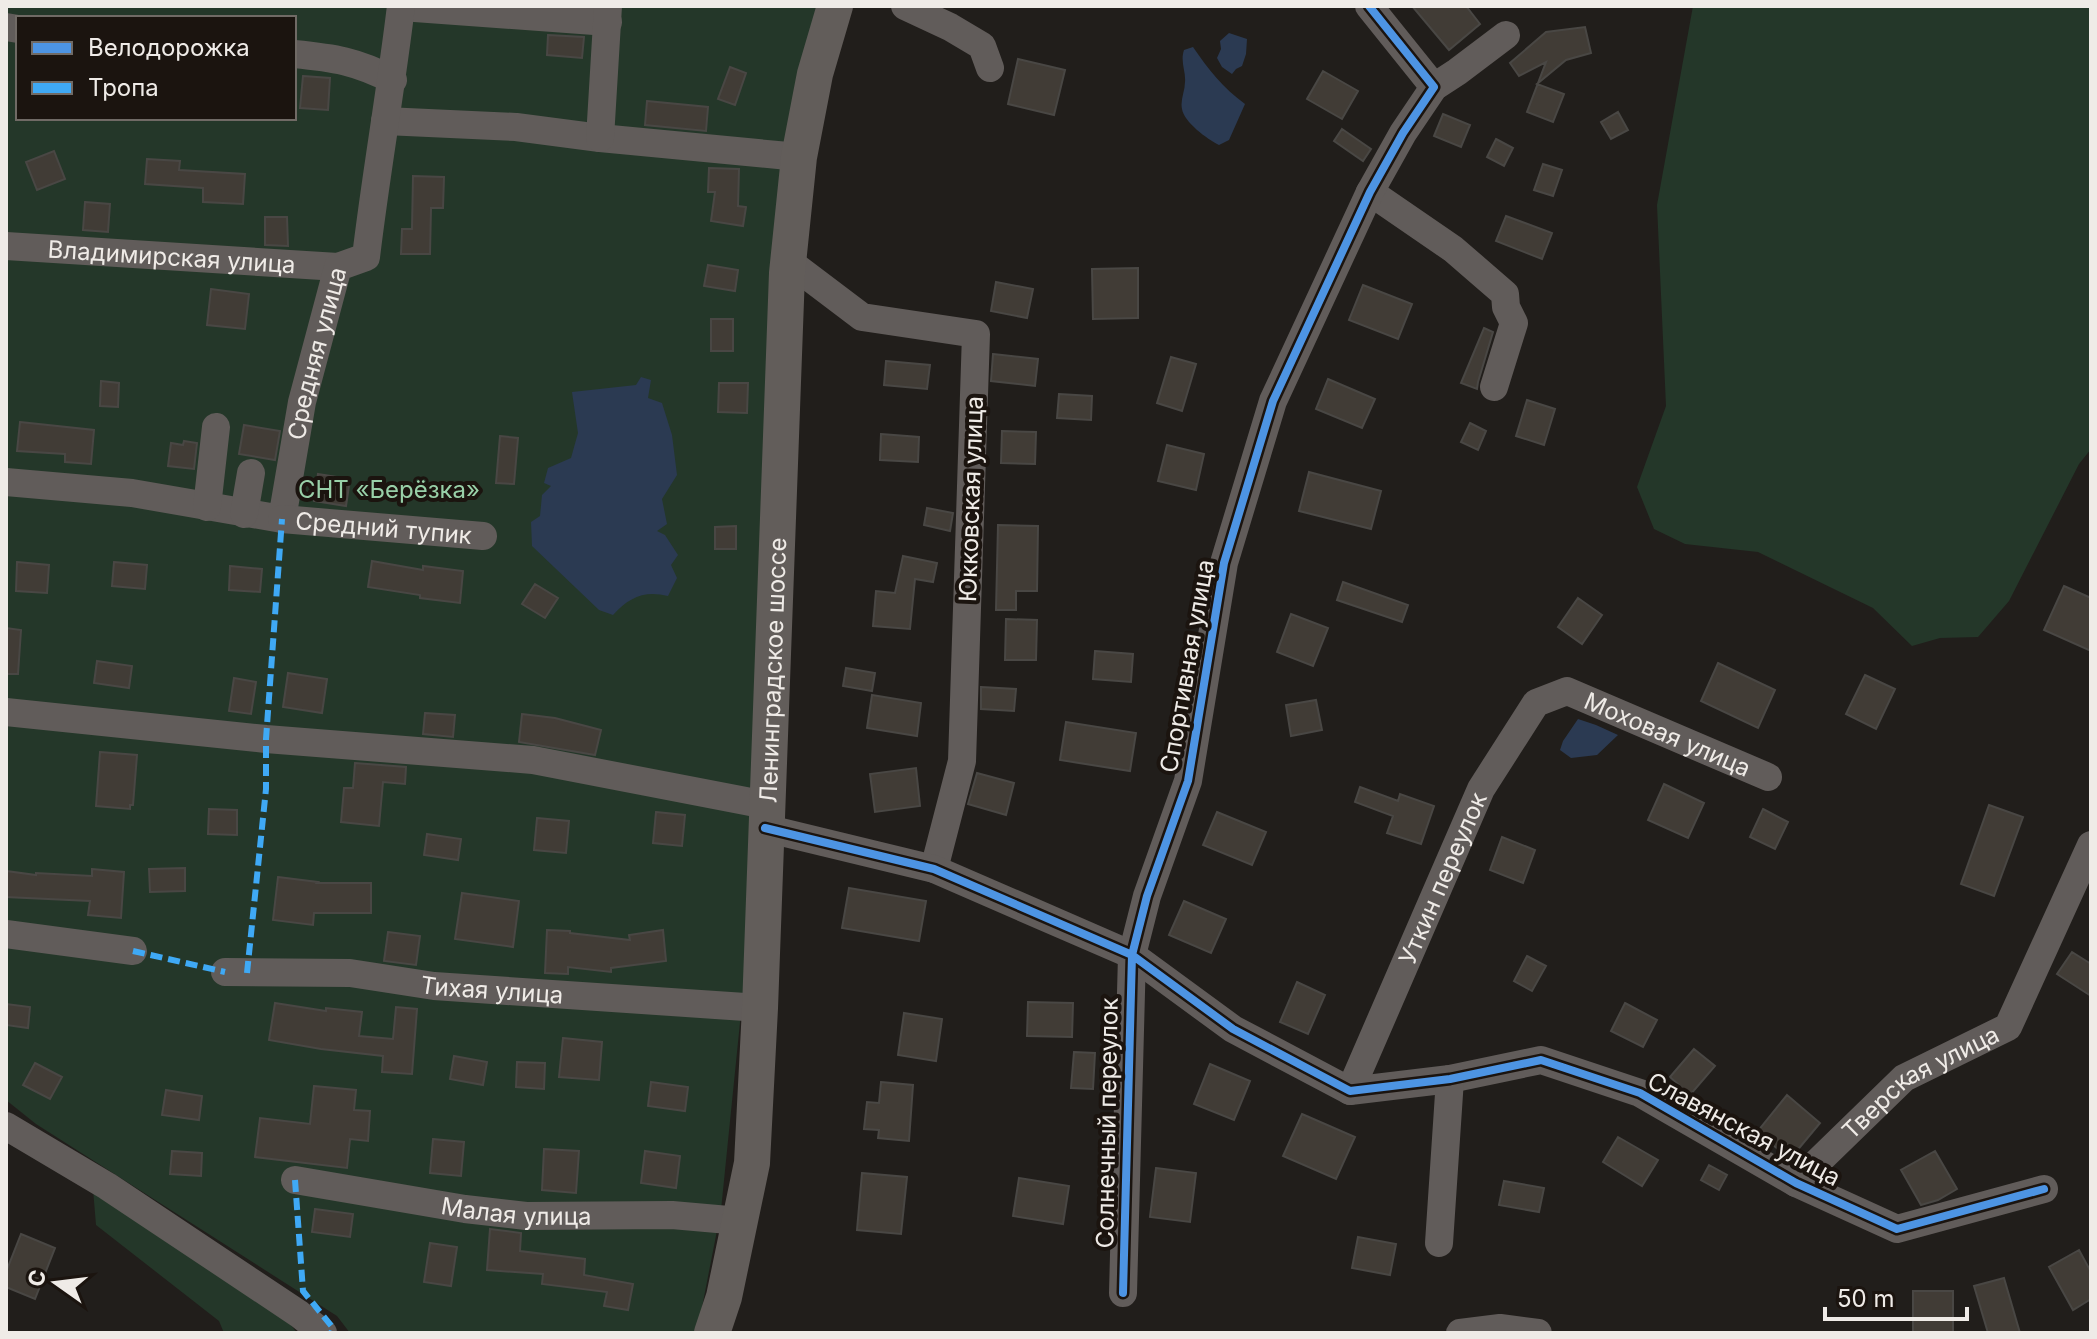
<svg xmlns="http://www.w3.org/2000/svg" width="2097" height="1339" font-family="Inter,sans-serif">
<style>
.green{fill:#243729;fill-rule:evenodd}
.water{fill:#2b3a52}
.building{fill:#413c36;stroke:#494744;stroke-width:2}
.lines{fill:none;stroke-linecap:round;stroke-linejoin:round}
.minor{stroke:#615c5a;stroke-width:28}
.major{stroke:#625d5a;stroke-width:36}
.quiet{stroke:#3fa9f5;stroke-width:6;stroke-dasharray:12 6;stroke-linecap:butt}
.cycleway-casing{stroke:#1b140f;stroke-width:13}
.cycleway{stroke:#4d94e3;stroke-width:8}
.labels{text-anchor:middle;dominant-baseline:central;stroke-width:8;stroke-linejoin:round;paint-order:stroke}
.street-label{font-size:24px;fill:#efebe7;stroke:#1b140f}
.park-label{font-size:24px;fill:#98d0a8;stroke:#1b140f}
</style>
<rect width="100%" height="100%" fill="#211e1b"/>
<path class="green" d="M6,6H821L743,993L721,1210L697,1333H350L337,1316L36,1124L6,1100ZM18,18H294V118H18Z
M1693,6H2091V449L2079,464L2009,601L1978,637L1940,638L1912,646L1873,608L1758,552L1685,544L1654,529L1637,487L1666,406L1657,205Z
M93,1189L291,1325L297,1333H224L219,1321L96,1225Z"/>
<path class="water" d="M1229,33L1247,39L1246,54L1242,66L1236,69L1232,74L1222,67L1217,58L1221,49L1220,41Z
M1193,47C1208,69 1223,88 1245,104L1229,140L1219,145C1207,139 1184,122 1182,109C1180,100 1185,91 1185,82C1186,71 1180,62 1184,50Z
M641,377L651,380L648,398L662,403L672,435L677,475L662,499L667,524L657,531L665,535L678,555L671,565L677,578L668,596C645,590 629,597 613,615L599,610L532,546L531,522L540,516L542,495L551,486L544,483L548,468L571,458L578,433L572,392L636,385Z
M1578,719L1596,725L1618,735L1597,755L1571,758L1560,750L1563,741Z"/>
<path class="building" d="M1412,6H1466L1480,24L1449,50Z
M1585,27L1591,53L1566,60L1537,84L1564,94L1553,122L1527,112L1546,62L1519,76L1510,63L1546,32Z
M548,35L584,37L582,58L547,55Z
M1018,59L1065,70L1054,115L1008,104Z
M730,67L746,73L735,105L718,99Z
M1323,71L1358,91L1342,119L1307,99Z
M303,76L330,78L328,110L300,108Z
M647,101L708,107L706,131L645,125Z
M1618,112L1628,130L1611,139L1601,122Z
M1443,114L1470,125L1461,147L1434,136Z
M1342,129L1371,149L1363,161L1334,141Z
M1496,139L1513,148L1504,166L1487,157Z
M54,151L65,179L37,190L26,162Z
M147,159L180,161L179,170L245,174L243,204L203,202V188L145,184Z
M1543,164L1562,170L1553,196L1534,190Z
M709,168L739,169L738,206L746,207L743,226L711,221L715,192H708Z
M413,176L444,177L443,208H431L430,254H401L402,229H412Z
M85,202L110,204L108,232L83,230Z
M1506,216L1552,233L1542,259L1496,241Z
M265,217H287L288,246L265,245Z
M708,265L738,270L735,291L704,286Z
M1138,268V318L1093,319L1092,269Z
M996,282L1033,289L1027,318L991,311Z
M1363,285L1412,304L1398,339L1349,320Z
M211,289L249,294L245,329L207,325Z
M711,319H733V351H711Z
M1484,328L1493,332L1478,382L1477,389L1461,383Z
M993,354L1038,359L1035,386L991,381Z
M1171,357L1196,364L1182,411L1157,403Z
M886,361L930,365L927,389L884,385Z
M1328,379L1375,399L1362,428L1316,409Z
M101,381L119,383L118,407L100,406Z
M719,383H748L747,413L718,412Z
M1059,394L1092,396L1091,420L1057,418Z
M1527,400L1555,409L1544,445L1516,436Z
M20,422L94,430L91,464L65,462V454L17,451Z
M1470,423L1486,431L1478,450L1461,442Z
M244,425L280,431L275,460L239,454Z
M1002,431L1036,432L1035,464L1001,463Z
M881,434L919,437L918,462L880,460Z
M500,436L518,438L514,484L496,483Z
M184,441L197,443L194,469L168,466L171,443L183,445Z
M1167,445L1204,454L1196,490L1158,481Z
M1309,472L1381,491L1371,529L1299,511Z
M318,474L350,479L346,506L314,501Z
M927,508L953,513L950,531L924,525Z
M998,525L1038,526L1037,591H1016V610H996Z
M736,526V549H715V527Z
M903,556L937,563L933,582L915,579L910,629L873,626L876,591L895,593Z
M372,561L423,570V566L463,571L460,603L420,598V595L368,587Z
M17,562L49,565L47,593L16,591Z
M114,562L147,565L145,589L112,586Z
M230,566L262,569L260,592L229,590Z
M1343,582L1408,605L1402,622L1337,600Z
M535,584L558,598L545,618L522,604Z
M2064,586L2091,598V651L2044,630Z
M1578,598L1602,615L1582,644L1558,627Z
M1291,614L1328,628L1313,666L1277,652Z
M1006,619L1037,620L1036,660H1005Z
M6,628L21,630L18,674H6Z
M1095,651L1133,654L1131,682L1093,679Z
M97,661L132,666L129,688L94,683Z
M1718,663L1775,690L1758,728L1701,701Z
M846,668L875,673L872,691L843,686Z
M288,673L327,679L322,713L283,707Z
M1865,675L1895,689L1876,729L1846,714Z
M234,678L256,682L251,714L229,711Z
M981,687L1016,689L1014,711L981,709Z
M872,695L921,703L917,736L867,728Z
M1316,700L1322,730L1291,736L1286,705Z
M425,713L455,715L453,737L423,734Z
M522,714L555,718L601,730L595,755L519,742Z
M1066,722L1136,733L1130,771L1060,760Z
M100,752L137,755L133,805H130V809L96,806Z
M355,763L406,767L405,784L383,782L379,826L341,822L344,788H353Z
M916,768L920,806L875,812L870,774Z
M977,773L1014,783L1006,815L968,804Z
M1664,784L1704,803L1688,838L1648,820Z
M1360,787L1398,801L1400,794L1434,806L1421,844L1387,833L1393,816L1355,802Z
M1989,805L2023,817L1994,896L1961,884Z
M209,809L237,810V835L208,834Z
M1763,809L1788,822L1775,849L1750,837Z
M656,812L685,815L682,846L653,843Z
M1217,812L1266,832L1252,865L1203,845Z
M537,818L569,821L566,853L534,850Z
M427,834L461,839L458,860L424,855Z
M1502,837L1535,850L1523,883L1490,870Z
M185,868V891L150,892L149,869Z
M92,869L124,872L121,918L88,915L90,901L6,897V871L36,875V873L92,876Z
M278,877L318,882L317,883H371V913H314L313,925L273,920Z
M849,888L926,901L919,941L842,928Z
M462,893L519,901L513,947L455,939Z
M1184,901L1226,919L1211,953L1169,935Z
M547,930L570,931V933L630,940L629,935L663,930L666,961L611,968V972L568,967V974L545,973Z
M388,932L420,936L416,965L384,961Z
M2072,952L2091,964V996L2057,974Z
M1527,956L1546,966L1532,991L1514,981Z
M1297,982L1325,995L1308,1034L1280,1022Z
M1028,1002L1073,1003L1072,1037L1027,1036Z
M275,1003L326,1011V1008L362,1012L359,1036L393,1039L396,1007L417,1009L412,1074L382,1072L383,1056L321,1049L269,1040Z
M1625,1003L1657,1020L1643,1047L1611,1031Z
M6,1004L30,1007L28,1028L6,1025Z
M904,1013L942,1019L936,1061L898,1055Z
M563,1038L602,1042L599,1080L559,1077Z
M1694,1049L1715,1066L1690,1095L1670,1077Z
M1074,1052L1095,1053L1093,1089L1071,1088Z
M454,1056L487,1062L483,1085L450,1079Z
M517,1062L545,1063L544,1089L516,1087Z
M35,1063L62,1077L50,1099L23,1085Z
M1210,1064L1250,1081L1234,1120L1194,1104Z
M651,1082L688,1087L685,1111L648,1106Z
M881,1082L913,1085L909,1141L878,1138L879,1130L864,1129L867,1102L879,1103Z
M314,1086L356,1090L354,1110L370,1111L368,1141L350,1139L347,1168L255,1157L260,1118L310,1124Z
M166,1090L202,1096L199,1120L162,1115Z
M1787,1095L1820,1123L1790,1159L1757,1132Z
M1302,1114L1355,1137L1336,1179L1283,1156Z
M1618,1137L1658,1160L1642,1186L1603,1162Z
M433,1139L464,1142L461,1176L430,1173Z
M544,1149L579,1151L576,1193L542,1190Z
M172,1151L202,1153L201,1176L170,1174Z
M645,1151L680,1156L676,1188L641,1183Z
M1935,1151L1957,1189L1938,1200L1921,1205L1901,1170Z
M1709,1165L1727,1175L1719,1190L1701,1180Z
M1156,1168L1196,1173L1190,1222L1150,1217Z
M862,1173L907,1177L901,1234L857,1230Z
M1019,1178L1069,1186L1063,1224L1013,1216Z
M1504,1181L1544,1188L1539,1212L1499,1205Z
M315,1209L353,1214L350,1237L312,1232Z
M490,1229L521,1233L520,1251L585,1259L584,1275L633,1284L628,1310L604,1306L607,1292L542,1284L543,1274L487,1270Z
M21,1234L55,1248L35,1299L6,1287V1272Z
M1358,1237L1396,1244L1390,1275L1352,1268Z
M430,1243L457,1247L451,1286L424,1282Z
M2079,1250L2091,1272V1299L2073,1310L2049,1267Z
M2004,1278L2020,1333H1988L1974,1286Z
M1913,1291H1953V1333H1913Z"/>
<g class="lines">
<g class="minor">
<path d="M905,6L950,27L982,46L990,68"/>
<path d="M1369,6L1434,87"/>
<path d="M401,7L608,22"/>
<path d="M6,27L18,29"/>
<path d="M294,54C335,58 355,61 393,80"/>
<path d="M385,121L516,127L600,138L799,157"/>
<path d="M600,138L608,6"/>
<path d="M1370,192L1453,249L1505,294L1506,307L1514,323L1494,387"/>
<path id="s1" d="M6,246L338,267"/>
<path d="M788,261L862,317L976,334L962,761L934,869"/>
<path id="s2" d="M6,482L132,493L282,519L302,402L338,267L366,257C376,173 391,90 401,6"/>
<path d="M207,507L216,427"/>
<path d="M244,514L251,473"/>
<path id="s3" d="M282,519L483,536"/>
<path d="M6,712L266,739L533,760L766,805"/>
<path d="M765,828L934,869L1132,955L1233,1029L1350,1091L1450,1079L1541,1060L1640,1093L1796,1183L1897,1229L2044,1189"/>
<path d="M6,934L133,951"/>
<path id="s4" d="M225,972L350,973L434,986L760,1008"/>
<path id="s5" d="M1350,1091L1481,789L1536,703L1567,691L1768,777"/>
<path d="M6,1126L107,1186L299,1314L323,1333"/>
<path id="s6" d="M295,1180L465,1209L526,1216L672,1215L740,1221"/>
<path id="s7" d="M1796,1183L1904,1078L2008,1027L2091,845"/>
<path d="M1439,1243L1450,1079"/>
<path d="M1123,1293L1132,955L1147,896L1188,781L1224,563L1273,401L1370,192L1403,133L1434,87L1457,72L1506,35"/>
<path d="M1460,1333L1500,1328L1538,1333"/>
</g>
<path class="major" id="s8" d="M712,1333L724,1297L752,1163L760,1008L787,273L799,157L815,74L835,6"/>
<path class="quiet" d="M133,951L225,972
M247,973L266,789V739L282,519
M295,1180L303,1291L333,1328L331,1333"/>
<defs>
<path id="cycleway" d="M765,828L934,869L1132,955L1233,1029L1350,1091L1450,1079L1541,1060L1640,1093L1796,1183L1897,1229L2044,1189
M1123,1293L1132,955L1147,896L1188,781L1224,563L1273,401L1370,192L1403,133L1434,87L1369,6"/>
</defs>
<use href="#cycleway" class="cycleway-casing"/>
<use href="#cycleway" class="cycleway"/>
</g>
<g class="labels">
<g class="street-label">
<text stroke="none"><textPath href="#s1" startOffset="166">Владимирская улица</textPath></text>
<text stroke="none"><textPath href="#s2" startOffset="448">Средняя улица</textPath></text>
<text transform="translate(971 499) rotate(-88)">Юкковская улица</text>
<text stroke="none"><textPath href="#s3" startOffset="102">Средний тупик</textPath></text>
<text transform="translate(1187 666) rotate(-80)">Спортивная улица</text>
<text stroke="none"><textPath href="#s8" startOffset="668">Ленинградское шоссе</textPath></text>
<text stroke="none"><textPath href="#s5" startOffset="574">Моховая улица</textPath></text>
<text stroke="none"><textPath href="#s5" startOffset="232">Уткин переулок</textPath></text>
<text stroke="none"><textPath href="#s4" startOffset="268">Тихая улица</textPath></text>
<text stroke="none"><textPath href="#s7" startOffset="162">Тверская улица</textPath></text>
<text transform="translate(1107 1123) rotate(-89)">Солнечный переулок</text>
<text transform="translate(1744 1129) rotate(28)">Славянская улица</text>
<text stroke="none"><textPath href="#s6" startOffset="224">Малая улица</textPath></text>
</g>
<g class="park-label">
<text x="389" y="489">СНТ «Берёзка»</text>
</g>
</g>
<rect width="2097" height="1339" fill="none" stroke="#efebe7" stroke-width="16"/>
<rect x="16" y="16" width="280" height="104" fill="#1b140f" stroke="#706a65" stroke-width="2"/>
<rect x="32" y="42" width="40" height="12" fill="#4d94e3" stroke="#706a65" stroke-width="2"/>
<text x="88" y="56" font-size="24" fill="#efebe7">Велодорожка</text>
<rect x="32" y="82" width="40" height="12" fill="#3fa9f5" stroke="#706a65" stroke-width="2"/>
<text x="88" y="96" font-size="24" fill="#efebe7">Тропа</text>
<g transform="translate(56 1283) rotate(284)" stroke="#1b140f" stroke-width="6" paint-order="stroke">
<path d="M0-6L14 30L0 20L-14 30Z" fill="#efebe7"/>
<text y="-12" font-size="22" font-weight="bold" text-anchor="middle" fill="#efebe7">С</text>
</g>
<path d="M1825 1307v12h142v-12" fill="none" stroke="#efebe7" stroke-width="4"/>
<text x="1837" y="1307" font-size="24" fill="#efebe7" stroke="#1b140f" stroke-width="6" paint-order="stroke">50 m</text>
</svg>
